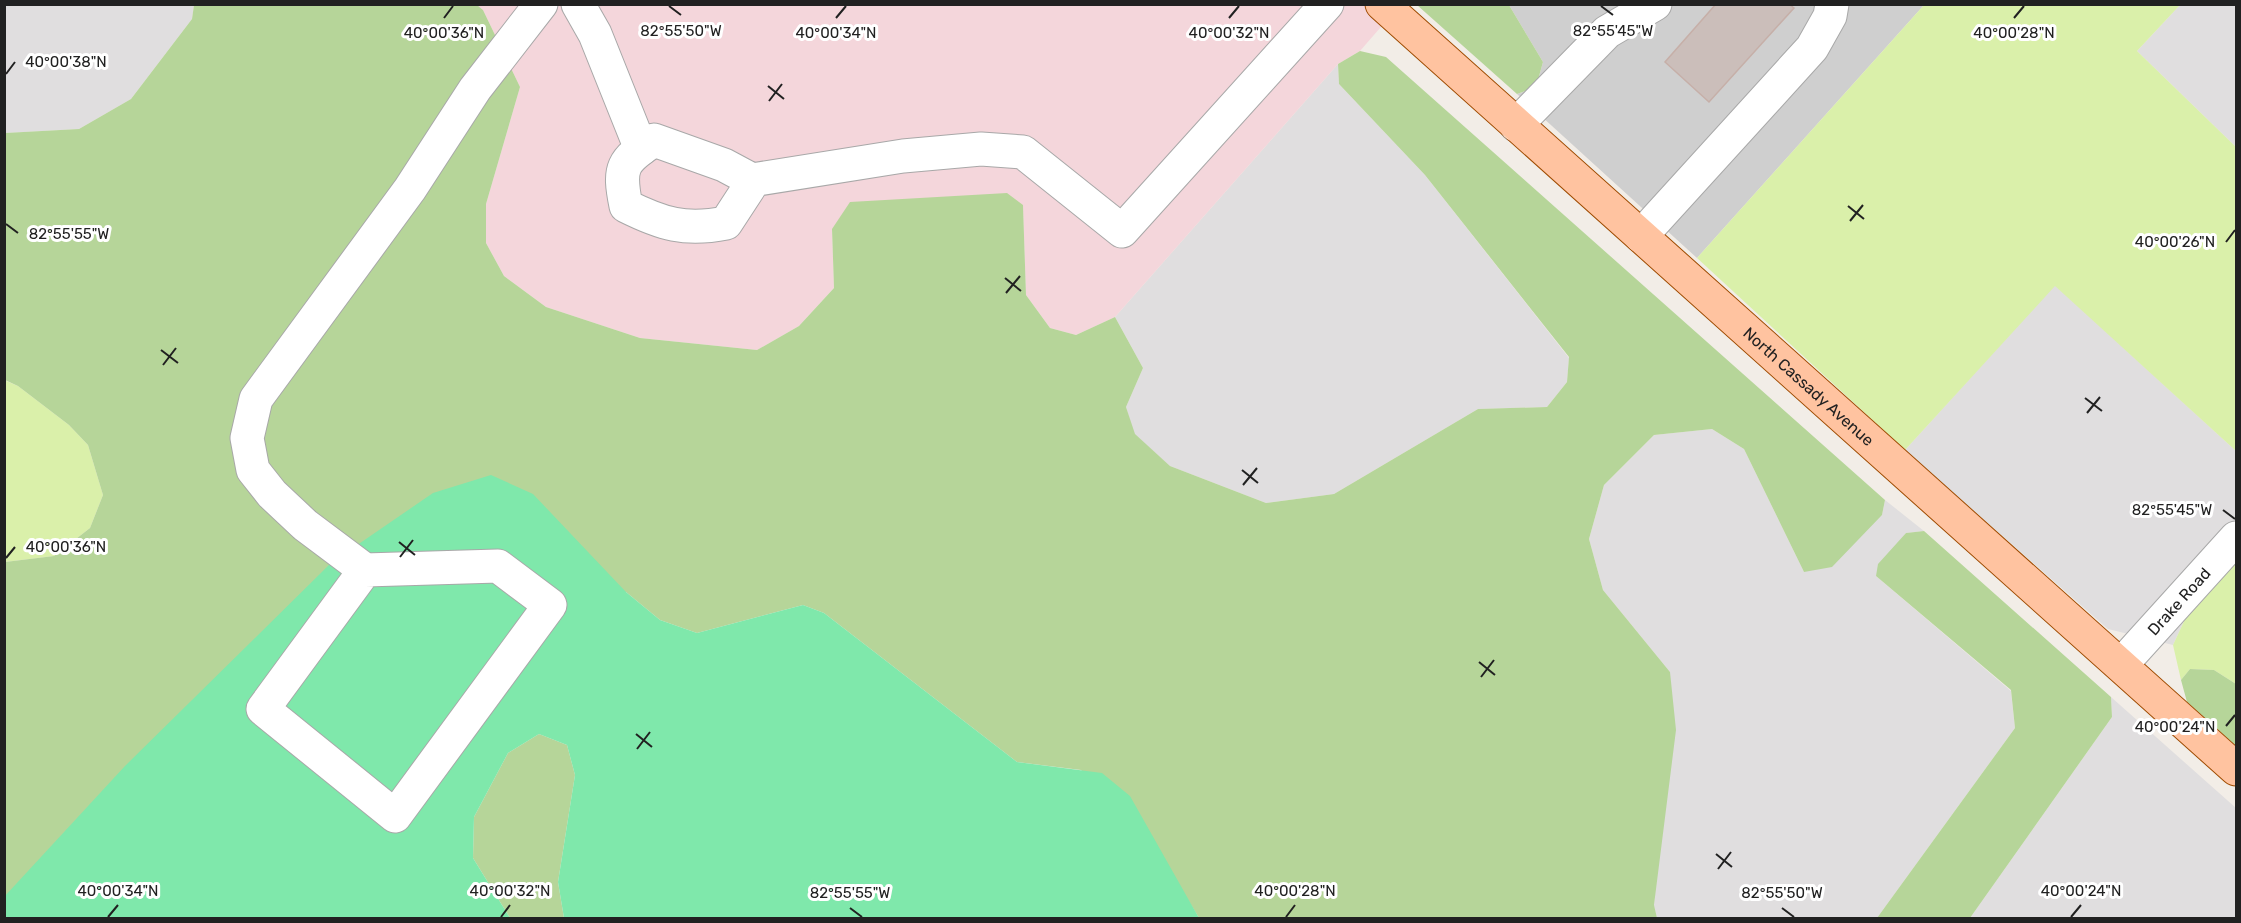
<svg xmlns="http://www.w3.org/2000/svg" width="2241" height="923" font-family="Rubik,sans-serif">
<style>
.residential{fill:#e0dedf}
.commercial{fill:#f4d6db}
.religious{fill:#cfcfcf}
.grass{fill:#daf0aa}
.forest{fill:#b6d599}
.pitch{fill:#7fe8ab}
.building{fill:#cbbeba;stroke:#c6afa8;stroke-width:1.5}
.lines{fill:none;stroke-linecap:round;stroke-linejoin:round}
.minor-casing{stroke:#a8a8a8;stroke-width:35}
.major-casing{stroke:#9f4b00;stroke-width:35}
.minor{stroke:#fff;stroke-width:33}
.major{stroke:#ffc3a0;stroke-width:33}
.ticks{fill:none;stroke:#212121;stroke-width:2}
.labels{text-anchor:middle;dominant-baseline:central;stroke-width:6;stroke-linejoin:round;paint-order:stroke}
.street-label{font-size:16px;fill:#212121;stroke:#fff}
.ticks-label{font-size:15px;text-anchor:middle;fill:#212121;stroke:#fff;stroke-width:6;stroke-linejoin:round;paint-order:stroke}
</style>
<rect width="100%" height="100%" fill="#f2ede7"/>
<path class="residential" d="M5,5H194L192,19L131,99L79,129L5,133Z
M2180,5H2236V147L2137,51Z
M1338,64L1339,84L1425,175L1569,358L1567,382L1547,407L1478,409L1334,494L1266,503L1170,466L1134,434L1126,407L1143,368L1115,317Z
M2055,285L2236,451V562L2186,617L2173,645L2108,629L1905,450Z
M1712,429L1744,449L1804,572L1882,515L1885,500L1924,531L1906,533L1876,576L2011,691L2015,728L1877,918H1657L1654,906L1670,672L1603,590L1589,539L1604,485L1654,435Z
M2111,697L2236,808V918H1970L2112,717Z"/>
<path class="commercial" d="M477,5H1400L1360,51L1338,64L1115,317L1076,335L1050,328L1026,295L1023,205L832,229L834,288L799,326L757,350L640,338L546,307L504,276L486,243V204L520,87L483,10Z"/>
<path class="religious" d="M1509,5H1924L1697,258L1517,94L1536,87L1543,62Z"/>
<path class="grass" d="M1924,5H2180L2137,51L2236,147V451L2055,286L1905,450L1697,258Z
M4,380L18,386L69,425L88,445L103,495L90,528L54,556L5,562Z
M2236,562V684L2214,670L2190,669L2181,680L2173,645L2186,617Z"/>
<path class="forest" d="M194,5H477L483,10L520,87L486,204V243L504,276L546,307L640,338L757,350L799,326L834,288L832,229L850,202L1007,193L1023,205L1026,295L1050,328L1076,335L1115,317L1143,368L1126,407L1135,434L1170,466L1266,503L1334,494L1478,409L1547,407L1567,382L1569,357L1425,175L1339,84L1338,64L1360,51L1386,57L1885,500L1882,515L1832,567L1804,572L1744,449L1712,429L1654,435L1604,485L1589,539L1603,590L1670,672L1676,730L1654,905L1657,918H1199L1176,880L1081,770L1017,762L824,613L803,605L697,633L660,620L626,592L5,897V562L54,556L90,528L103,495L88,445L69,425L18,386L5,380V133L79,129L131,99L192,19Z
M1417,5H1509L1543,62L1536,87L1517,94Z
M1924,531L2111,697L2112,717L1970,918H1877L2015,728L2011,690L1876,576L1878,564L1906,533Z
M2190,669L2214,670L2236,684V746L2187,702L2181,680Z
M539,734L567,745L575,775L558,882L564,918H510L473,858L474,817L508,753Z"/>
<path class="pitch" d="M491,475L533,494L626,592L660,620L697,633L803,605L824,613L1017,762L1102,773L1130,796L1199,918H564L558,882L575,775L567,745L539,734L508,753L474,817L473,858L510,918H5L4,897L125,766L331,563L433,493Z"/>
<path class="building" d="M1716,4H1789L1794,8L1709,102L1665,62Z"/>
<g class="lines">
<defs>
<g id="minor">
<path d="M578,4L595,34L641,149"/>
<path d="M1516,125L1607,32L1655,4"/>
<path d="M754,180L726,223C685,231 662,224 626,206C618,167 622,161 654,140L724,165L752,180L903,156L981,149L1023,152L1122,231L1327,4"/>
<path d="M1641,236L1812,48L1830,16L1832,4"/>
<path d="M365,570L263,709L395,816L550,605L498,566L365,570L305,525L272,494L253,470L247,438L256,399L410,189L475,89L541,4"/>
<path id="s1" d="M2121,665L2236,538"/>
</g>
<g id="major">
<path id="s2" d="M1382,4L2236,769"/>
</g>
</defs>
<use href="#minor" class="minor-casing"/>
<use href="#major" class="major-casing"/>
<use href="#minor" class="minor"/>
<use href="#major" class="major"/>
</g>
<path class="ticks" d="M669,6L681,15M1601,6L1613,15M444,18L453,6M836,18L846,6M1229,18L1239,6M2014,18L2024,6M6,74L15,62M768,86L784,99M769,101L782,84M1848,206L1864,219M1850,221L1863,205M6,224L18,233M2226,242L2235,230M1005,278L1021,291M1006,293L1020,276M161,350L178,363M163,365L176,348M2085,398L2102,411M2087,413L2100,397M1242,470L1258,483M1243,485L1257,468M2223,510L2235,519M399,542L415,555M400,557L413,540M6,558L15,547M1479,662L1495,675M1481,677L1494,660M2226,726L2235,715M636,734L652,747M637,749L650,732M1716,854L1732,867M1718,869L1731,852M850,908L862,917M1782,908L1794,917M108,917L118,905M501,917L510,905M1286,917L1295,905M2071,917L2081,905"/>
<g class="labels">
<g class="street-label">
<text stroke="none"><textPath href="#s2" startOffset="573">North Cassady Avenue</textPath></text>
<text stroke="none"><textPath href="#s1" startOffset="86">Drake Road</textPath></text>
</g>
</g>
<g class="ticks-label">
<text x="681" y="36">82°55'50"W</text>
<text x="1613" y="36">82°55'45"W</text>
<text x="444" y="38">40°00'36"N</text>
<text x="836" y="38">40°00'34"N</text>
<text x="1229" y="38">40°00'32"N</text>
<text x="2014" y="38">40°00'28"N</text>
<text x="66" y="67">40°00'38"N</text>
<text x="69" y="239">82°55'55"W</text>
<text x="2175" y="247">40°00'26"N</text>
<text x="2172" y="515">82°55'45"W</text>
<text x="66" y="552">40°00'36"N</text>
<text x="2175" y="732">40°00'24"N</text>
<text x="118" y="896">40°00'34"N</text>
<text x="510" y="896">40°00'32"N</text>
<text x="1295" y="896">40°00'28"N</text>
<text x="2081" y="896">40°00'24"N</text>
<text x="850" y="898">82°55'55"W</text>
<text x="1782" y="898">82°55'50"W</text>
</g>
<rect width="2241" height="923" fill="none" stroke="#212121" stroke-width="12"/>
</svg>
